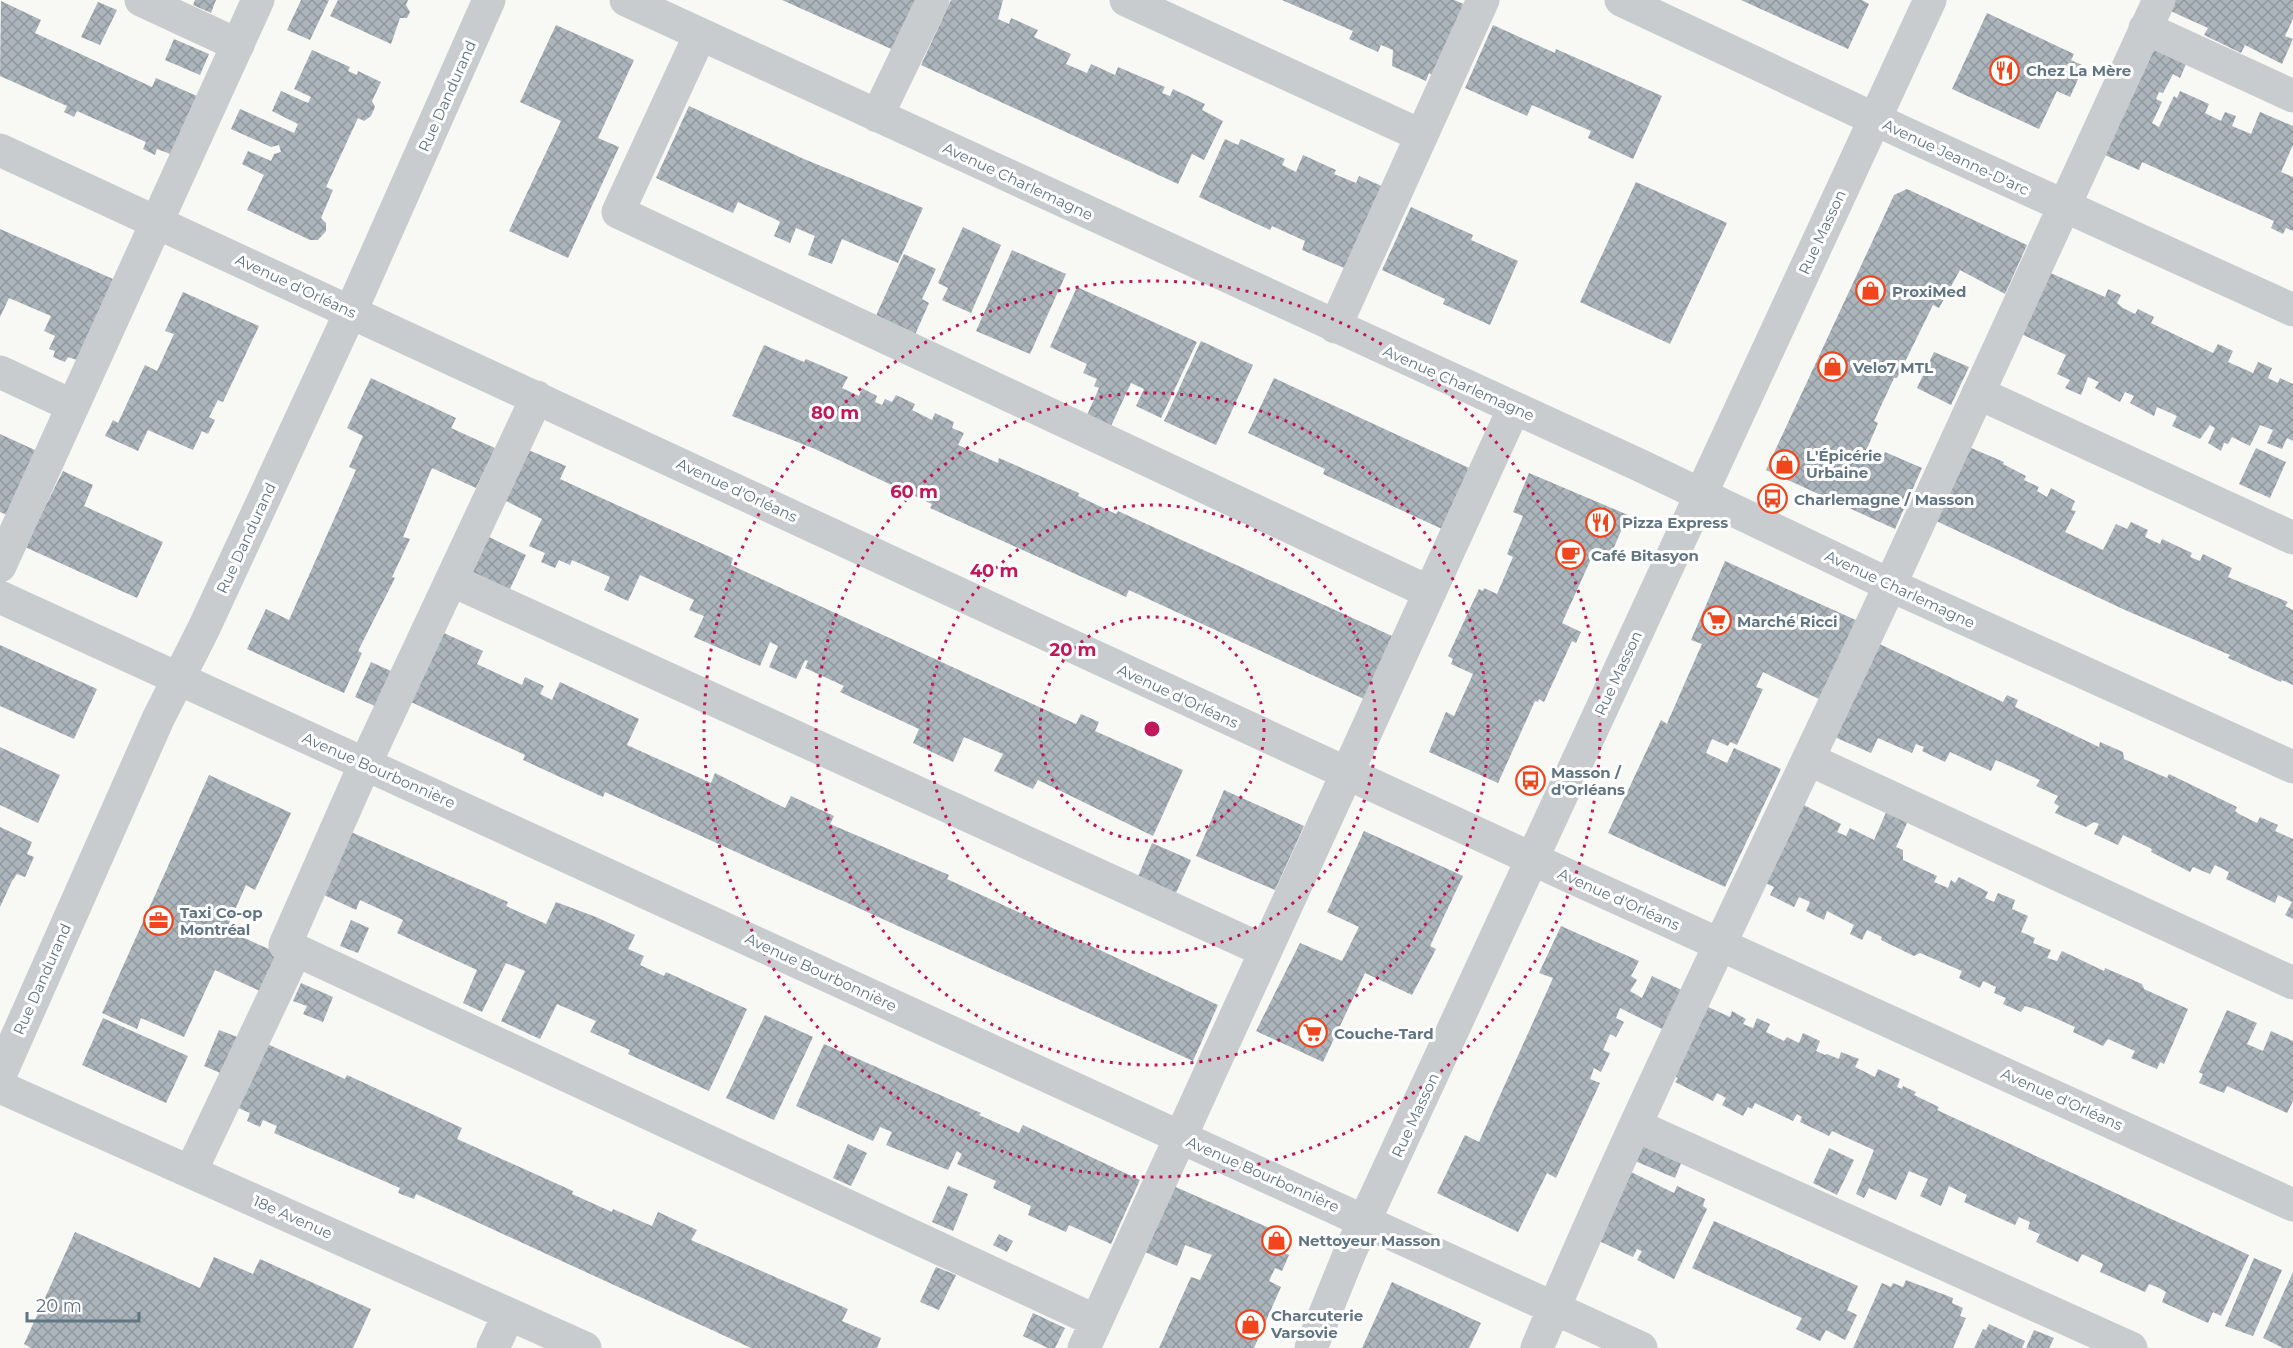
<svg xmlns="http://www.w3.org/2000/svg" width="2293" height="1348" font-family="Montserrat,sans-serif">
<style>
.building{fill:url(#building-cross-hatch)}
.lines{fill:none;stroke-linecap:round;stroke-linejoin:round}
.minor{stroke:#c8cccf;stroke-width:33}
.ring{fill:none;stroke:#c2185b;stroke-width:3;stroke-dasharray:3 6}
.labels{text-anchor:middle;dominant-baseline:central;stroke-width:6;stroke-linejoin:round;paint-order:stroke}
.poi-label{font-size:15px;font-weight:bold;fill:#617583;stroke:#fff;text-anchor:start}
.street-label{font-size:15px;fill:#617583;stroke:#fff}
.centre{fill:#c2185b;stroke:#fff;stroke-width:3}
.ring-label{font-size:18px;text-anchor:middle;font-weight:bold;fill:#c2185b;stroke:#fff;stroke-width:6;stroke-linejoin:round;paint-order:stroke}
</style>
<defs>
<pattern id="building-cross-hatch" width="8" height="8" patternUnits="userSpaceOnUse" patternTransform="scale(1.5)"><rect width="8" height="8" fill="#acb5bb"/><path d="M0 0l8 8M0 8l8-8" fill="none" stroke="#8f989d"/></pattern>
</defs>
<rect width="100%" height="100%" fill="#f8f8f5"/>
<path class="building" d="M195,0H216L211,13L193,5Z
M301,0H329L310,40L287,30Z
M338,0H408L406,5L410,12L407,18H400L391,44L330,16Z
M782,0H922L898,52Z
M951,0H1003L998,19L1009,24L1011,18L1038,30L1034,37L1071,54L1066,64L1087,73L1091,64L1115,75L1118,67L1165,87L1162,93L1170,96L1173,89L1205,104L1202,110L1223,121L1204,160L1192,154L1178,184L921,65Z
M1282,0H1454L1466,5L1434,76L1429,73L1426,81L1392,66L1393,50L1381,45L1378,52L1349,39L1353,31Z
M1741,0H1862L1869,4L1848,49Z
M2170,0H2293V19L2285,36L2293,39L2282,64L2245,45L2241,53L2204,35L2208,28L2166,9Z
M1,1L41,20L35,33L152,87L156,78L199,97L173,155L157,149L155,155L143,149L146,142L77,111L74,117L64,112L67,106L0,76Z
M98,2L117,10L100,45L81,37Z
M1987,13L2074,54L2071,60L2084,66L2070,97L2057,91L2039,129L1952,89Z
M556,25L634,60L598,138L619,147L568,258L509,231L561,121L520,102Z
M1493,25L1555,53L1556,49L1662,96L1633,159L1588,138L1591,131L1532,105L1527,116L1465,88Z
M174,39L209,54L200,75L165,60Z
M2155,40L2189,57L2180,78L2173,74L2163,93L2159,92L2156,99L2162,102L2152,123L2159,127L2174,96L2177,98L2180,91L2209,104L2205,113L2221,121L2225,112L2236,116L2232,126L2251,134L2260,112L2293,126V145L2281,172L2293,177V231L2286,228L2283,234L2271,228L2274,221L2142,162L2139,170L2098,152Z
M312,50L350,67L348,71L357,75L358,71L381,82L372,101L375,107L371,116L364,121L358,118L326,187L333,190L321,218L326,223V231L318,240H310L247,210L264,175L242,164L248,151L271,161L274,154L281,152L279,145L271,147L231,129L240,109L294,133L298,124L272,111L281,91L308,103L311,97L294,89Z
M689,106L804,159L923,208L898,263L842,239L832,264L808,255L815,236L796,228L790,243L774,236L780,222L777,220L738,202L733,213L656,178Z
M1225,139L1238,145L1241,139L1285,159L1282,165L1296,172L1303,155L1336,170L1334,174L1356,183L1359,176L1384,187L1349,270L1302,250L1305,241L1272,226L1270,230L1199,197Z
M1636,182L1727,223L1670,344L1580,302Z
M1907,189L2027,245L2005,294L1960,270L1939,308L1933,305L1897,378H1894L1874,421L1878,423L1866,451L1882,459L1885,452L1922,468L1895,529L1766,470L1894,195Z
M1411,207L1473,235L1471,240L1518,261L1490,325L1443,304L1445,299L1382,270Z
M963,227L1001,245L971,313L942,300L948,288L938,283Z
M0,229L113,279L77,360L68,357L65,362L53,357L55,351L49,349L55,336L44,331L51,316L9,298L0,317Z
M1012,250L1066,274L1030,354L976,331Z
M904,254L936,269L922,299L929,303L914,337L874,320Z
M2046,271L2105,297L2108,289L2121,295L2117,303L2123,308L2135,314L2138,309L2154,317L2151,323L2213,353L2218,344L2233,351L2228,362L2253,373L2258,362L2272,368L2268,378L2278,383L2280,378L2293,384V441L2287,438L2282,449L2267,443L2273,430L2260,425L2250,446L2232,437L2228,444L2224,443L2221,451L2208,443L2215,428L2210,425L2200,439L2172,426L2177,416L2157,407L2154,416L2130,403L2134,396L2125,392L2120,402L2095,388L2099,382L2088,377L2081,395L2065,388L2070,380L2057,374L2066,355L2017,332Z
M1077,287L1197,342L1161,418L1136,406L1144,389L1131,383L1111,426L1087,415L1099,388L1094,386L1097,379L1083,373L1087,364L1050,347Z
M183,292L259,326L223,402L218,400L209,417L215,420L208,434L202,431L193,450L148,430L138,451L105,436L113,420L118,423L145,365L157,371L174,334L165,331Z
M1201,341L1253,365L1216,445L1164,421Z
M764,345L804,362L806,359L848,377L842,388L859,396L862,388L877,396L875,402L882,405L885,399L892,402L896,395L915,404L912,410L932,420L935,413L954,422L952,428L964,433L958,445L998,463L999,458L1079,493L1078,496L1116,514L1118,511L1392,636L1364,699L1129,590L1126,597L930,508L932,504L815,449L732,416Z
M1934,352L1969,367L1951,405L1917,388Z
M371,378L456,418L451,428L495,448L476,488L432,468L403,537L410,539L392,577L395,578L358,651L362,653L344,693L247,649L266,609L289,620L356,470L349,467L363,436L347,428Z
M1274,378L1469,468L1442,529L1323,474L1325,469L1248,433Z
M0,434L37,451L7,515L0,512Z
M1964,445L2004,462L2003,464L2026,476L2024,480L2039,487L2037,491L2047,497L2051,488L2075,501L2071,510L2076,511L2065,532L2103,550L2116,524L2127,529L2131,522L2148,530L2145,537L2160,544L2162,539L2192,553L2190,557L2200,561L2203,554L2232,568L2228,577L2288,602L2285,606L2293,610V685L2282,680L2281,682L2228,658L2230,655L2125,610L1932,519Z
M2256,448L2286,462L2270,498L2239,484Z
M526,449L566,466L560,479L733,558L731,565L1076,724L1081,714L1099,722L1095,731L1183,770L1153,836L1038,780L1033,789L994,771L1003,754L964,737L953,762L913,743L919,729L840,692L844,686L805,668L808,661L805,660L796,679L769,667L778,646L770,642L760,666L694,637L704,616L689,610L694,600L640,575L628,601L604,590L610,577L572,560L570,565L559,560L555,568L541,562L545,553L529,546L542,519L502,499Z
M63,471L93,485L84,506L163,542L137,598L25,547Z
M1529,473L1628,515L1611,554L1596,548L1562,623L1581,632L1576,643L1572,641L1544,702L1539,699L1538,702L1535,701L1498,783L1429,752L1446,712L1454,716L1473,674L1451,664L1453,659L1448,656L1479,589L1483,591L1484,588L1497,594L1513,557L1507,554L1523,516L1513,512Z
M485,535L526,555L509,591L469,572Z
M1725,561L1858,621L1821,700L1763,672L1756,687L1763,689L1737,745L1730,742L1728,746L1712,739L1706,753L1727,763L1734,748L1781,769L1725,887L1608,833L1661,720L1667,724L1669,719L1702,644L1691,640Z
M444,633L483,651L477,664L522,685L525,677L544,686L540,694L552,700L560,682L639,719L627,745L711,783L715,773L785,808L791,796L834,816L830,824L949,875L947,879L1218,1005L1193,1061L605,792L603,797L523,760L525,755L411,702Z
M1873,641L2003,702L2007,695L2018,700L2015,707L2099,747L2100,742L2123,752L2124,759L2167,778L2169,774L2237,807L2235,811L2239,814L2257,823L2260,817L2278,825L2275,831L2293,839V919L2285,915L2292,902L2278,895L2275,903L2226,879L2229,872L2215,865L2210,874L2193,867L2190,872L2151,852L2152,849L2123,835L2118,845L2094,834L2099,824L2094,822L2086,827L2055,813L2059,806L2054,803L2058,796L2036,786L2040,780L1996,760L1991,771L1950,752L1945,762L1922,751L1924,747L1916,744L1912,753L1878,738L1871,753L1830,735Z
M0,645L97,689L74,739L0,706Z
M371,662L393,672L377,707L355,697Z
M0,747L60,775L38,823L0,805Z
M209,775L291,813L255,890L246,885L226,930L278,953L260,991L215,970L184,1037L141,1018L137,1029L102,1013Z
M1224,790L1304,826L1275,890L1196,856Z
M1800,803L1841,824L1837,832L1846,836L1850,828L1874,840L1888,808L1909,819L1896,847L1903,850V860L1937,876L1934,882L1948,888L1951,880L1955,883L1959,877L1988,892L1985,898L1994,902L1998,893L2015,900L2012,909L2028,916L2021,932L2035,938L2033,943L2051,950L2047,958L2057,961L2062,951L2104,971L2105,968L2142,984L2144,989L2188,1009L2164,1064L2160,1062L2157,1069L2131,1058L2135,1051L2108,1039L2103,1046L2073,1032L2075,1027L2035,1009L2025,1006L2021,1012L2003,1004L2006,998L1994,993L1996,987L1983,981L1980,988L1959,978L1962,971L1920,953L1914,956L1881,940L1882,937L1867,930L1862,940L1850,934L1854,925L1827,911L1824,920L1806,911L1810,902L1799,897L1794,907L1770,895L1774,887L1763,882Z
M0,827L32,842L27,854L34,857L25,877L17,874L12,881L0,907Z
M1364,831L1463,876L1430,946L1436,949L1412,995L1365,973L1323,1062L1256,1031L1300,943L1342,961L1359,927L1327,912Z
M351,832L508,902L506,906L546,924L556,902L596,917L635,935L628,949L644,956L640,965L664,976L666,972L747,1009L709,1091L628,1054L630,1050L590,1032L596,1021L557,1004L540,1039L501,1021L525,971L506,963L482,1012L463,1003L477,970L397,933L403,920L360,900L356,910L322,894Z
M1152,843L1191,860L1175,895L1137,879Z
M351,920L369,928L358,953L340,946Z
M1561,926L1639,961L1631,976L1637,980L1630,991L1642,998L1652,976L1688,993L1670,1033L1620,1008L1616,1018L1624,1022L1616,1037L1610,1034L1607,1041L1603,1050L1610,1053L1601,1072L1594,1068L1590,1079L1600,1083L1556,1178L1547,1173L1518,1232L1437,1193L1465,1135L1479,1142L1553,978L1539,973Z
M301,983L333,997L323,1022L303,1014L307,1006L293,1001Z
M1706,1006L1730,1017L1732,1011L1746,1019L1743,1024L1753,1028L1757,1018L1770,1024L1766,1032L1784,1041L1787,1037L1799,1043L1803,1033L1820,1041L1816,1051L1825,1055L1827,1054L1839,1059L1841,1052L1859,1059L1855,1067L1875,1077L1878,1069L1900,1079L1897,1087L1902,1089L1903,1086L1916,1092L1914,1095L1939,1107L1937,1110L2249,1255L2221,1316L2213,1312L2208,1323L2162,1302L2166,1292L2159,1288L2149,1284L2145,1292L2100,1272L2103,1264L2093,1259L2082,1254L2078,1262L2036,1242L2040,1234L2028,1229L2030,1222L2019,1217L2015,1225L1964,1202L1967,1195L1949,1186L1941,1206L1920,1196L1928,1179L1909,1171L1896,1200L1869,1188L1864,1198L1856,1194L1874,1150L1832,1131L1829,1136L1800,1122L1802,1117L1797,1114L1793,1121L1755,1103L1752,1109L1748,1107L1743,1116L1722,1105L1726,1098L1717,1093L1713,1101L1675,1082L1678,1078L1673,1075Z
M2227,1010L2257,1023L2247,1044L2263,1051L2271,1031L2293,1041V1101L2287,1113L2227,1086L2224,1093L2199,1083L2203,1074L2199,1072Z
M765,1015L813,1037L774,1120L726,1098Z
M103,1018L188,1056L166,1103L82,1065Z
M219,1030L240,1038L225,1075L204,1066Z
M265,1043L345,1079L347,1075L462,1128L457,1139L573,1191L572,1194L612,1212L613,1209L652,1226L658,1212L697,1230L691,1240L848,1309L842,1321L881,1338L877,1348H751L416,1194L414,1199L398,1193L400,1188L274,1133L277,1126L263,1120L260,1127L247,1121L250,1113L236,1107Z
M824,1044L981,1113L979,1115L1019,1133L1023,1125L1140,1180L1111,1244L1069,1225L1066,1232L1028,1215L1031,1206L993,1188L996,1181L957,1164L962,1154L957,1151L948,1170L886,1145L892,1132L880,1127L873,1141L796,1106Z
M1645,1138L1684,1156L1675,1178L1635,1161Z
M848,1144L867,1153L851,1186L833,1178Z
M1829,1148L1854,1160L1837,1195L1813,1183Z
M1629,1171L1674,1193L1677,1186L1705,1199L1703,1206L1707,1209L1674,1279L1637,1260L1642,1251L1637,1249L1633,1257L1597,1240Z
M1171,1185L1290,1237L1283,1252L1289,1255L1282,1271L1275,1268L1269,1281L1281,1287L1254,1348H1159L1191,1277L1200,1280L1212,1255L1185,1245L1177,1266L1145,1252Z
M948,1186L968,1194L953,1231L932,1222Z
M1714,1221L1858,1286L1847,1310L1857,1315L1845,1340L1826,1330L1820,1341L1796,1329L1802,1318L1692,1268Z
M75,1232L200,1288L214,1257L253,1274L260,1259L371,1309L353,1348H31L24,1344Z
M999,1234L1013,1241L1007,1252L993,1245Z
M2254,1258L2282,1270L2253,1336L2225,1326Z
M936,1267L956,1275L939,1310L920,1302Z
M2293,1272V1348H2283L2263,1338Z
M1906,1280L1953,1298L1952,1303L1963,1308L1960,1316L1966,1318L1953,1348H1853L1882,1283L1891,1287L1893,1283L1903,1287Z
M1392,1282L1481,1323L1469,1348H1362Z
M1033,1313L1065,1328L1055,1348H1048L1023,1336Z
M1989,1324L2025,1341L2022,1348H1974L1983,1329L1986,1330Z
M2034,1330L2054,1338L2049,1348H2026Z"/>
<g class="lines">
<path class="minor" d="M141,0L238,45
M626,0L1637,464L1890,585L2293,767
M1126,0L1420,135
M1621,0L1913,137L2293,310
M2145,28L2293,96
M700,35L618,212L1429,592
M877,116L933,0
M0,150L1567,875L2293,1205
M1335,327L1483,0
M0,372L73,406
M1978,393L2293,538
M537,397L365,764L285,945L1096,1321
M0,566L258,0
M451,580L1265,951
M0,597L1641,1348
M1808,759L2293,983
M0,1075L158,719L204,628L351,311L489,0
M0,1087L585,1348
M1637,1126L2131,1348
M191,1171L296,950
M493,1348L509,1314
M1084,1348L1514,408
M1311,1348L1350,1252L1930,0
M1537,1348C1646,1089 1773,838 1891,583C1981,389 2068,194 2159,0"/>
</g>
<g class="ring">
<circle cx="1152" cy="729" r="112"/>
<circle cx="1152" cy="729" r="224"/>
<circle cx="1152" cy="729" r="336"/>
<circle cx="1152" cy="729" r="448"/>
</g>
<defs>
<symbol id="restaurant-ring" viewBox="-11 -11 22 22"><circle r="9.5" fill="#fff" stroke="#f1451d" stroke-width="1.5"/><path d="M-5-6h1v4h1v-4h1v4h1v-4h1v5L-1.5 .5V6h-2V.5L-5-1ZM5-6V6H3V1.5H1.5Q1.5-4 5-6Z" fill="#f1451d"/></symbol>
<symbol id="shop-ring" viewBox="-11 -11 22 22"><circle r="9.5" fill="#fff" stroke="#f1451d" stroke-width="1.5"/><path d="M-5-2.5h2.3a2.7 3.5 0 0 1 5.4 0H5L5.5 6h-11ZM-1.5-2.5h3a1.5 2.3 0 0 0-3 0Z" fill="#f1451d"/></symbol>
<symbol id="bus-ring" viewBox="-11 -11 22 22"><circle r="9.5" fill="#fff" stroke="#f1451d" stroke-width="1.5"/><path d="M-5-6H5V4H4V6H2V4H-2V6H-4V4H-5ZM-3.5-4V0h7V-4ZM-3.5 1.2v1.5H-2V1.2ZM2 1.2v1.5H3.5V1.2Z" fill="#f1451d"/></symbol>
<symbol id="cafe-ring" viewBox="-11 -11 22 22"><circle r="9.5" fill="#fff" stroke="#f1451d" stroke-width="1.5"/><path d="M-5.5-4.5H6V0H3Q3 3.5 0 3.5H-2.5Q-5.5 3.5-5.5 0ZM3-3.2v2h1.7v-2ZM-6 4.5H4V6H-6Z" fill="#f1451d"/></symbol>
<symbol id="supermarket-ring" viewBox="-11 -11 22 22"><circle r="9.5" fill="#fff" stroke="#f1451d" stroke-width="1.5"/><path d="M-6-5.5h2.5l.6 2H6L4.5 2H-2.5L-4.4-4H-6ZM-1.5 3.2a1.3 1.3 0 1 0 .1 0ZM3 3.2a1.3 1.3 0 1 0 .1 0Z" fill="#f1451d"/></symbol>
<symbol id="office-ring" viewBox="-11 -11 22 22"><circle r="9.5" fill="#fff" stroke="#f1451d" stroke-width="1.5"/><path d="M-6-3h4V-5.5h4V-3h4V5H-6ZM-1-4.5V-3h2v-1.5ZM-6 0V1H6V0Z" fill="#f1451d"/></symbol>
</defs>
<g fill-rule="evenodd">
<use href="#restaurant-ring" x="1988" y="54" width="33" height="33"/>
<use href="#shop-ring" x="1854" y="274" width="33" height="33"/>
<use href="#shop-ring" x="1816" y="350" width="33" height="33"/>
<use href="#shop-ring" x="1768" y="448" width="33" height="33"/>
<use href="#bus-ring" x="1756" y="482" width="33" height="33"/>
<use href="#restaurant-ring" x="1584" y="506" width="33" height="33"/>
<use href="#cafe-ring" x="1554" y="538" width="33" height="33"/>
<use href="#supermarket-ring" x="1700" y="604" width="33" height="33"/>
<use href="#bus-ring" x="1514" y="764" width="33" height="33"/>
<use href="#office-ring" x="142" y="904" width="33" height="33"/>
<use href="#supermarket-ring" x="1296" y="1016" width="33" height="33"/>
<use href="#shop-ring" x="1260" y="1224" width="33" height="33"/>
<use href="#shop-ring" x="1234" y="1308" width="33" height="33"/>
</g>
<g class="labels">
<g class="poi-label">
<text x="2026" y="70">Chez La Mère</text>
<text x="1892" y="291">ProxiMed</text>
<text x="1853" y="367">Velo7 MTL</text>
<text x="1806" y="455">L'Épicérie<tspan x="1806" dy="17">Urbaine</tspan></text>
<text x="1794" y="499">Charlemagne / Masson</text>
<text x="1622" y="522">Pizza Express</text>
<text x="1591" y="555">Café Bitasyon</text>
<text x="1737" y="621">Marché Ricci</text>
<text x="1551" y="772">Masson /<tspan x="1551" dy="17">d'Orléans</tspan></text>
<text x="180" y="912">Taxi Co-op<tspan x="180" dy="17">Montréal</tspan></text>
<text x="1334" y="1033">Couche-Tard</text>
<text x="1298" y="1240">Nettoyeur Masson</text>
<text x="1271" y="1315">Charcuterie<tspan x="1271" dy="17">Varsovie</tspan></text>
</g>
<g class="street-label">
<text transform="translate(447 96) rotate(-66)">Rue Dandurand</text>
<text transform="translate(1956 157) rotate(25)">Avenue Jeanne-D'arc</text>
<text transform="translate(1018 181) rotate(25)">Avenue Charlemagne</text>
<text transform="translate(1822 232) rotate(-65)">Rue Masson</text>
<text transform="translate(296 286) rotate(25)">Avenue d'Orléans</text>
<text transform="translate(1459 383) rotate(24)">Avenue Charlemagne</text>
<text transform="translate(737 490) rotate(25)">Avenue d'Orléans</text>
<text transform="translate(246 538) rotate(-65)">Rue Dandurand</text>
<text transform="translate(1900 589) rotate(25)">Avenue Charlemagne</text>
<text transform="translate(1618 673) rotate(-65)">Rue Masson</text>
<text transform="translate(1178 696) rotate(25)">Avenue d'Orléans</text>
<text transform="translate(379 770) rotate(24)">Avenue Bourbonnière</text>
<text transform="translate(1619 899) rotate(24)">Avenue d'Orléans</text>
<text transform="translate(821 972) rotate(25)">Avenue Bourbonnière</text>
<text transform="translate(42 979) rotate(-66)">Rue Dandurand</text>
<text transform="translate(2062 1099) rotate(24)">Avenue d'Orléans</text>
<text transform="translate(1415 1115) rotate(-65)">Rue Masson</text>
<text transform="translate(1263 1174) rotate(24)">Avenue Bourbonnière</text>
<text transform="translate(293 1217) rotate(24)">18e Avenue</text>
</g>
</g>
<circle cx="1152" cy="729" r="9" class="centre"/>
<g class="ring-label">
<text x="835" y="419">80 m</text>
<text x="914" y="498">60 m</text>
<text x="994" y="577">40 m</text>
<text x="1073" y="656">20 m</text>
</g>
<path d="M27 1312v9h112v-9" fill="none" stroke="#617583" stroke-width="3"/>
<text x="36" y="1312" font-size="18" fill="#617583" stroke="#ffffff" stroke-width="4.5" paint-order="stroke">20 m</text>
</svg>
